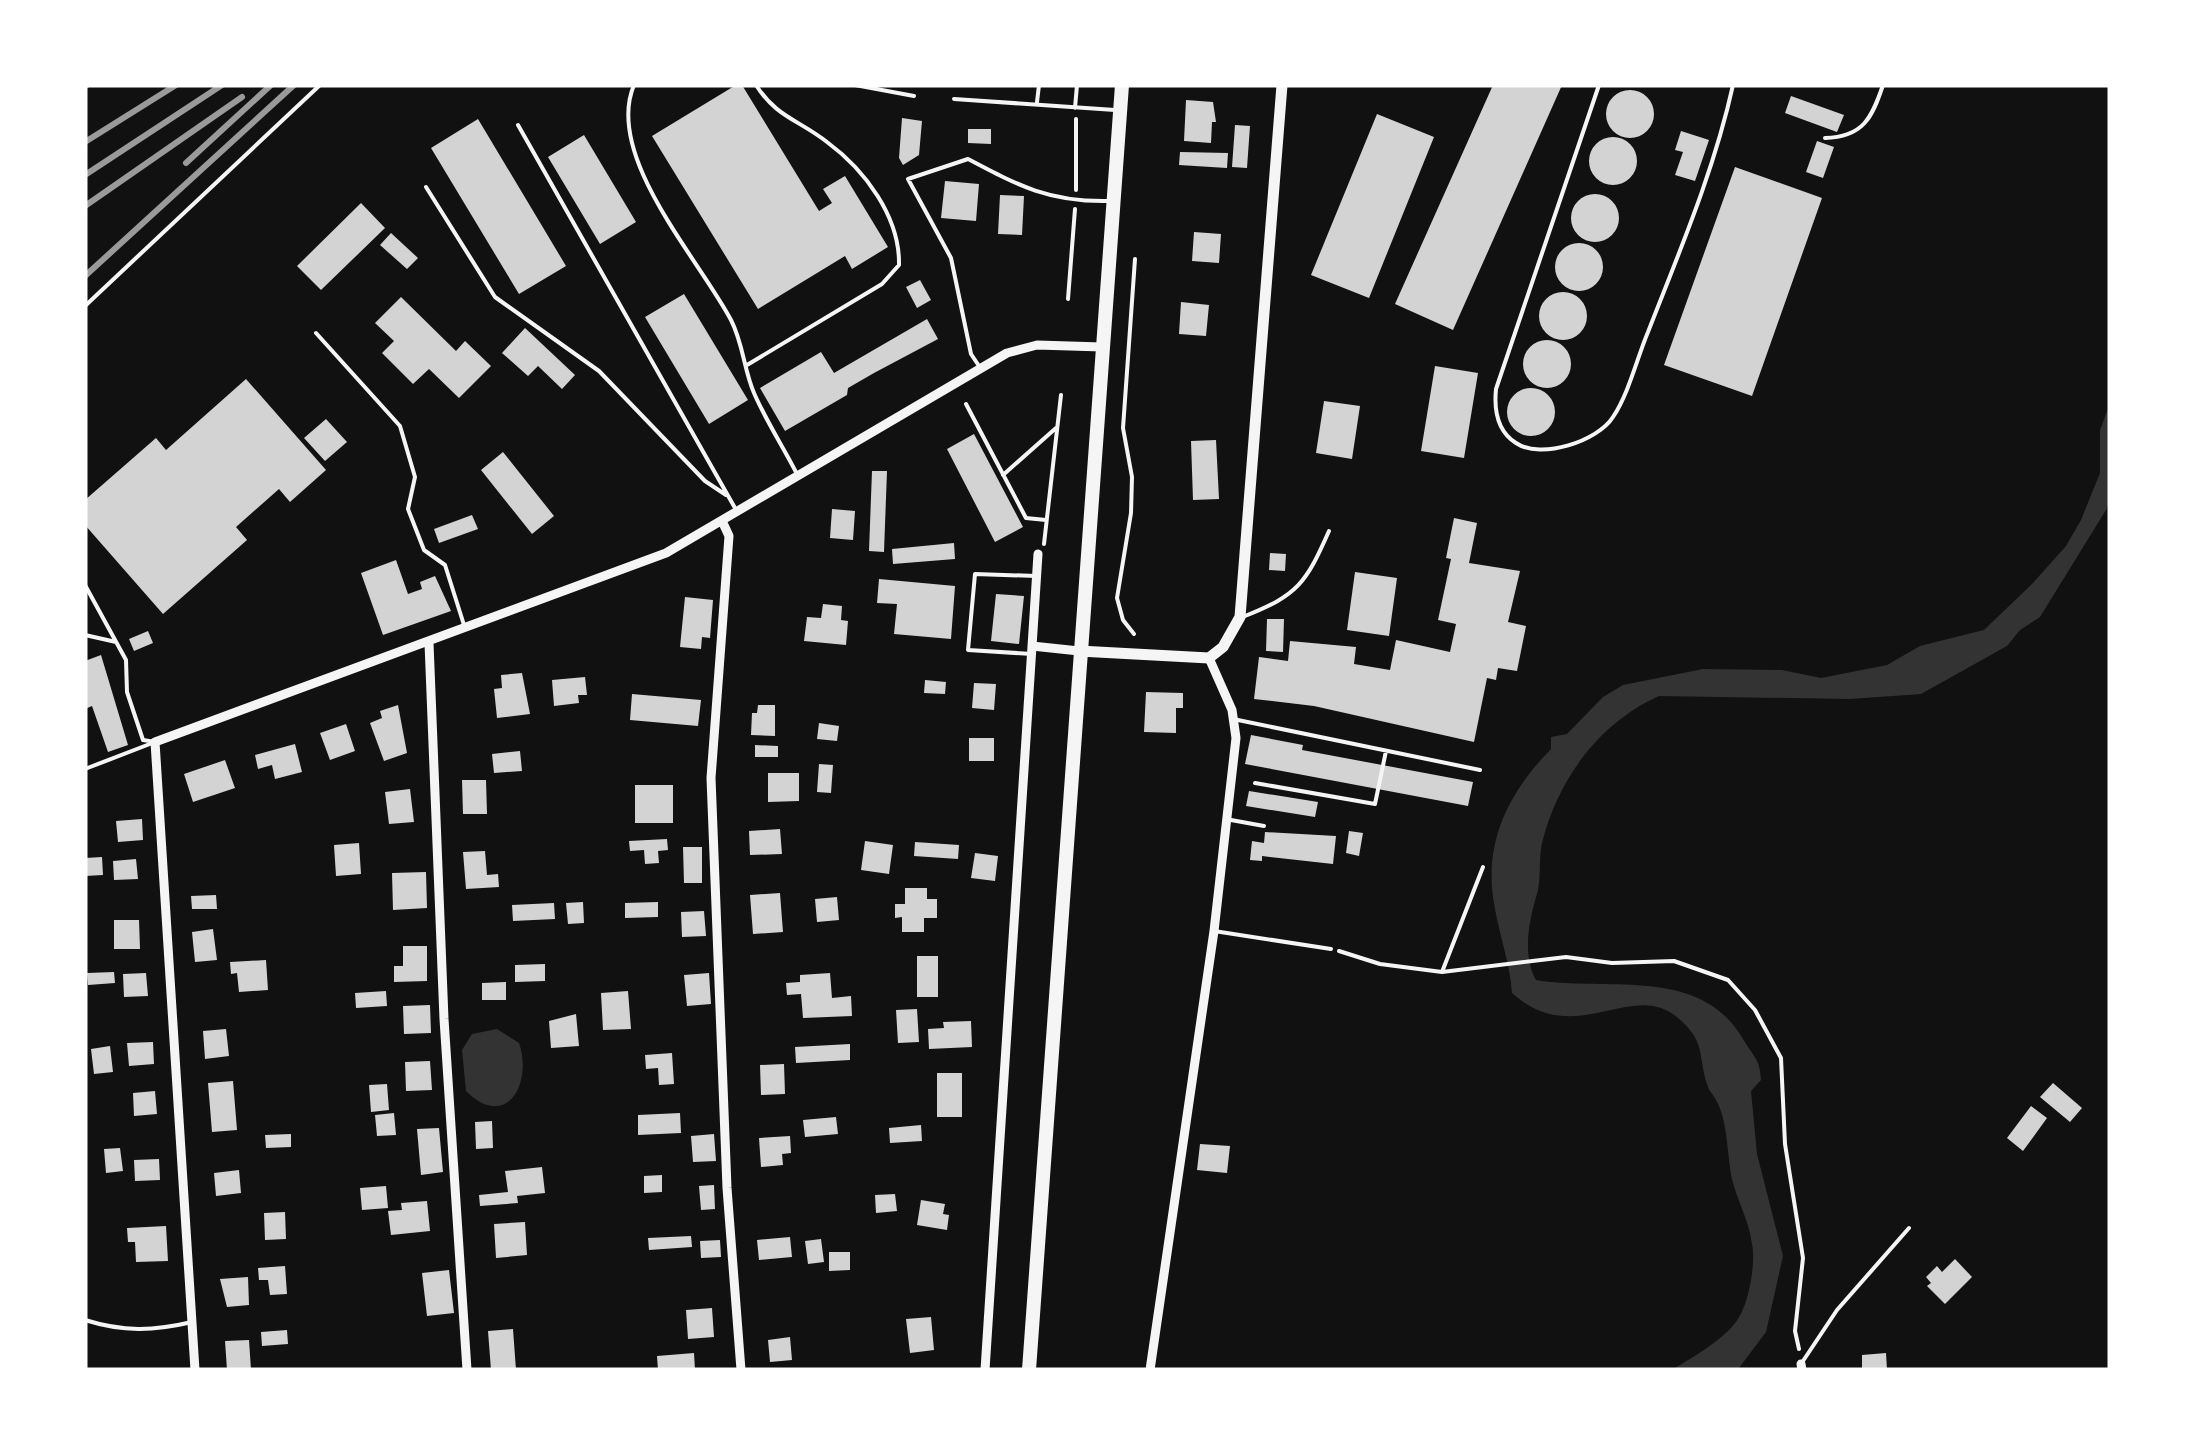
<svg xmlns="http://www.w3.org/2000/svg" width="2195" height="1455" font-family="Jost,sans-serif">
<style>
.water{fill:#333}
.building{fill:#d3d3d3}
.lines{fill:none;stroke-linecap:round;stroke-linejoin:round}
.path{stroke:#f5f5f5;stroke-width:4}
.service{stroke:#f5f5f5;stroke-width:4}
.minor{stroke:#f5f5f5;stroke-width:9}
.tertiary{stroke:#f5f5f5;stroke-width:11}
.primary{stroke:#f5f5f5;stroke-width:14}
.rail{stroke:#9a9a9a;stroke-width:6}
</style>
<rect width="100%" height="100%" fill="#111"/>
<path class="water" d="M2110,403V499L2106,510L2040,617L2020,630L2007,646L1921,694L1850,699L1659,696C1599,723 1558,779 1542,843C1538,861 1542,881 1536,897C1529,922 1522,955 1536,980C1607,992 1700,965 1743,1039C1753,1056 1760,1058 1761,1080L1751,1091L1757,1154L1783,1256L1766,1332L1739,1368L1672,1370C1694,1356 1723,1341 1738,1319C1749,1302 1756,1263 1752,1244C1749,1221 1737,1200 1732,1179C1727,1155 1728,1125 1718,1104C1715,1096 1709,1092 1707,1084C1697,1053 1707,1043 1677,1017C1631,979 1575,1050 1512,993C1510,964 1500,937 1495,909C1482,845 1507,794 1551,749V737L1567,734L1603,697L1623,685L1703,669L1782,670L1821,678L1887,665L1920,646L1984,630L2032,584L2066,546L2081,520L2100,473V430Z
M497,1029L519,1043C533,1084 506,1131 466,1091L462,1050L472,1034Z"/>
<path class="building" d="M736,85H742L819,211L832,203L823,189L845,176L888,247L852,269L845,256L758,309L652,136Z
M1493,85H1562L1453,330L1395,304Z
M1606 114a24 24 0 1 1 48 0a24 24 0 1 1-48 0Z
M1791,96L1844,115L1837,132L1785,113Z
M1186,100L1213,102L1216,122H1212L1211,143L1184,141Z
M1377,114L1434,137L1369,298L1311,275Z
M902,118L922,121L919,155L903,165L899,158Z
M478,119L566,266L519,294L431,148Z
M1235,125L1250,126L1247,168L1232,167Z
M968,129H991V144L968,143Z
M1681,131L1709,140L1695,181L1675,175L1683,152L1675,150Z
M584,135L636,222L600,244L548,157Z
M1589 161a24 24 0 1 1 48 0a24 24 0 1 1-48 0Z
M1817,141L1834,147L1823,178L1806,172Z
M1180,152L1228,153L1227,168L1179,165Z
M1735,167L1822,198L1752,396L1664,365Z
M945,181L979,184L976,221L941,218Z
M1571 218a24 24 0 1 1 48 0a24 24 0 1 1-48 0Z
M1000,195L1024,196L1022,235L998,234Z
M361,203L385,228L321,290L297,266Z
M1194,232L1221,234L1219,263L1192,261Z
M391,233L418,258L407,269L380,245Z
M1555 267a24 24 0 1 1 48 0a24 24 0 1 1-48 0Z
M920,280L931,300L917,308L906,287Z
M1539 316a24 24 0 1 1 48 0a24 24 0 1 1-48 0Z
M684,294L748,400L709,424L645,317Z
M401,297L456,351L465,341L491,366L459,398L429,369L413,384L382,353L394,341L375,323Z
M1181,302L1209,305L1206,336L1179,334Z
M927,319L938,339L874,373L848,388L847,395L785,431L760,388L821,352L834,373Z
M525,328L575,375L562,389L538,366L528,376L502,353Z
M1523 364a24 24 0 1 1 48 0a24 24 0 1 1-48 0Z
M1435,366L1478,373L1464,458L1421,451Z
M246,379L326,470L290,502L279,489L236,527L247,540L163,614L85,525V500L156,438L166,450Z
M1507 412a24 24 0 1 1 48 0a24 24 0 1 1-48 0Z
M1324,401L1360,406L1352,459L1316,453Z
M326,419L347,442L325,461L304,438Z
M974,434L1023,527L995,542L947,449Z
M1216,440L1219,499L1193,500L1191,441Z
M503,452L554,516L532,534L481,470Z
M872,471H887L884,552L869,551Z
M832,509L855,511L853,540L830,538Z
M472,515L478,529L439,543L434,529Z
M1454,518L1477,523L1469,563L1520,571L1508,622L1526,626L1517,671L1498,668L1496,680L1487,678L1474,742L1314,706L1254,699L1259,657L1288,661L1290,641L1356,647L1354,664L1390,670L1396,640L1450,652L1456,624L1438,620L1451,559L1446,558Z
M954,543L955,559L893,564L892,549Z
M1270,553L1286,554L1285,571L1269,570Z
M396,560L408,594L422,589L420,582L435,576L451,611L383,635L361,573Z
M1355,572L1397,578L1389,636L1347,630Z
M879,579L955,586L951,639L894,634L897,604L877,603Z
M996,594L1024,596L1019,644L991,641Z
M685,597L713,600L710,638L702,637L701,649L680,647Z
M823,604L842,606L841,620L848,621L846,645L804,641L807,617L821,618Z
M1267,619H1284L1283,652L1266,651Z
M148,631L153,643L134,651L129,639Z
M101,655L128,745L108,752L92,706L85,709V661Z
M522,673L530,714L497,718L494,689L502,688L501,675Z
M585,677L587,695H578L579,703L554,706L552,680Z
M925,680L946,682L945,694L924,693Z
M974,683L996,684L994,710L972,708Z
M1146,692L1183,693V708H1176V733L1144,732Z
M632,694L701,700L698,726L630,720Z
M398,705L407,753L384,761L370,723L382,718L380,711Z
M758,705H775V736L751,735L752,713H757Z
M819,723L839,726L837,741L817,739Z
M346,724L355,751L330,760L320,733Z
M1251,735L1303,745L1302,750L1473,782L1468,806L1245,764Z
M969,738H994V761H969Z
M295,744L302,772L275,779L272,765L258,769L255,755Z
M755,745L778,746V757H755Z
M520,751L522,771L494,773L492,754Z
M225,760L235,788L193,802L184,774Z
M819,764L833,765L831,793L817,792Z
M768,773H799V801L768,802Z
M462,780H486L487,814H463Z
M635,785H673V823H635Z
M410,789L414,822L389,824L385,792Z
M1249,791L1318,802L1315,817L1246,806Z
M142,819L143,840L118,842L116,821Z
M780,829L782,854L750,855L749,831Z
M1349,831L1363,833L1359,856L1346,853Z
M1265,832L1336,836L1333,864L1262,856V861L1250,860L1252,841L1264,843Z
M667,839L668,850L658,851L659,863L645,864L644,850L630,851L629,841Z
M865,841L893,845L889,874L861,870Z
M915,842L959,845L958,859L914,856Z
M359,843L361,874L336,876L334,845Z
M683,847H702V883H684Z
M485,851L487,875L498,874L499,887L466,889L463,852Z
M975,853L998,856L995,881L971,878Z
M102,857L103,875L85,876V858Z
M136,859L138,879L114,880L113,861Z
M426,872L427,908L393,910L392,873Z
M905,888H927V899H937V918H924V932H902V917L895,918V904H905Z
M780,893L783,932L753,934L750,895Z
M216,895L217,909H192L191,896Z
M837,897L839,920L817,922L815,899Z
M583,902L584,923L568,924L566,903Z
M658,902V917L625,918V903Z
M554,903L555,919L513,921L512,905Z
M704,911L706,936L682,937L681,912Z
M114,920H139L140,949H114Z
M213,929L217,960L195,962L192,932Z
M403,946H427V981L394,982V966H403Z
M917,956H938V997H917Z
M266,960L268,990L239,992L237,973L231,974L230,962Z
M545,964V981L515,982V965Z
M114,972L115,983L88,985L87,973Z
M146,973L148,996L124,997L123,974Z
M709,973L711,1004L687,1006L684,975Z
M830,973L832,998L851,996L852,1016L803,1018L801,994L787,995L786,983L800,982V975Z
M506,982V1000H482V983Z
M386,991L387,1006L356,1008L355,993Z
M628,991L631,1029L603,1030L601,993Z
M430,1005L431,1033L404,1034L403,1006Z
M917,1009L919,1042L898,1043L896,1010Z
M576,1014L579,1046L551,1048L549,1021Z
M971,1021L972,1047L929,1049L928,1029L944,1028L943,1022Z
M226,1029L229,1056L205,1059L203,1031Z
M153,1042L154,1064L129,1066L127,1043Z
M850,1044V1060L796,1063L795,1047Z
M110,1046L113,1072L94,1074L91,1049Z
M672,1053L674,1084L659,1085L658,1068L646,1069L645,1055Z
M430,1061L432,1090L406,1091L405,1062Z
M784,1064L785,1094L761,1095L760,1065Z
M937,1073H962V1117H937Z
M233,1081L237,1130L212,1132L208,1083Z
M2053,1083L2082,1108L2070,1122L2040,1097Z
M387,1084L389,1110L371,1112L369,1085Z
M155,1091L157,1114L134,1116L133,1093Z
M2031,1106L2047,1118L2023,1151L2007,1138Z
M394,1113L396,1135L377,1136L375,1115Z
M680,1113L681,1133L638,1135V1115Z
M836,1117L838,1134L805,1137L803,1120Z
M492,1121L493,1148L476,1149L475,1122Z
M921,1125L922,1141L890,1143L889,1128Z
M439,1128L443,1172L421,1175L417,1129Z
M291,1134V1147L266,1148L265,1135Z
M714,1134L716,1161L693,1162L691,1136Z
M790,1136L791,1153L782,1154L783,1165L761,1167L759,1138Z
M1200,1144L1230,1146L1227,1173L1197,1170Z
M120,1148L123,1171L106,1173L104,1149Z
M159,1159L160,1180L135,1181L134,1160Z
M542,1167L545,1193L517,1196L518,1203L480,1206L479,1195L508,1192L505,1171Z
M239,1170L241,1193L216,1196L214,1173Z
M662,1175V1192L644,1193V1176Z
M714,1185L715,1209L701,1210L699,1186Z
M386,1186L388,1208L362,1210L360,1188Z
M895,1194L897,1211L876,1213L875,1195Z
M921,1200L945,1204L943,1214L949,1215L947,1230L917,1225Z
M427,1201L430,1231L391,1235L388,1211L402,1210L401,1203Z
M285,1212L286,1239L265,1240L264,1213Z
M525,1222L527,1255L496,1258L494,1224Z
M166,1226L168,1261L136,1262L135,1242H128L127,1228Z
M691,1236L692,1247L649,1250L648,1238Z
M790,1237L792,1257L759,1260L757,1240Z
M821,1239L824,1262L808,1264L805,1241Z
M720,1240L721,1257L701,1258L700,1241Z
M829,1252H850V1270L829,1271Z
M1955,1259L1972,1277L1945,1304L1927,1286L1931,1283L1926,1277L1937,1266L1942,1272Z
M285,1266L287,1294L270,1295L268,1280H259L258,1268Z
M449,1270L454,1313L427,1316L422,1273Z
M248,1277L249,1305L227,1307L220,1279Z
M712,1308L714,1337L688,1339L686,1310Z
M931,1317L934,1350L910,1353L906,1319Z
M513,1329L516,1370H491L488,1331Z
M287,1330L288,1344L262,1346L261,1332Z
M790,1337L792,1360L770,1362L768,1340Z
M249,1340L251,1370H227L225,1341Z
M694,1353L695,1370H658L657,1356Z
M1886,1353L1887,1370H1862V1355Z"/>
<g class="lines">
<path class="path" d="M1076,190V119
M1068,299L1075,209
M85,306L320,85
M966,404L1026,518L1046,520
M1003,475L1056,428
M1044,544L1061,395
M1134,634L1123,620L1117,598L1131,513L1132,477L1123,428L1135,259
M1339,951L1380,964L1442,972L1566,957L1612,963L1674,961L1728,980L1755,1010L1781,1058L1785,1144L1803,1258L1795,1331L1799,1349
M1442,972L1483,867"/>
<path class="service" d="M634,85C604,156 699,259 731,320C743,343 744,370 754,393C766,421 784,448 798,476
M855,85L914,96
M1599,85L1496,389C1494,409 1497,431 1516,443C1541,460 1598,441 1613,417C1629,393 1637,358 1648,332C1680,250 1714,171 1733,85
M954,99L1115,110
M1037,102L1039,85
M1075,108L1077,85
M518,125L735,508
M1825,138C1863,137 1872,118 1883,85
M426,187L495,297L599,371L705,481L726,495
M316,333L400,426L415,477L408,509L424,550L445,565L464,625
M747,365L882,284L899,265C900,217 865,170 827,142C799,120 776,117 756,85
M979,366L971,354L951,258L908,179L968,159C1019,186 1049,202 1108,201
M85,585L126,660L127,692L143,740L155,742
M1245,616C1298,595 1306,583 1329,531
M85,635L116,642
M1032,654L968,650L975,574L1036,576
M1233,719L1480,770
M85,769L155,742
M1255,783L1375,804L1386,751
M1231,820L1264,826
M1214,931L1331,949
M85,1320C123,1332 154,1331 192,1322
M1801,1364L1837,1310L1909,1228"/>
<path class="minor" d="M723,523L729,536L711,778L727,1188L741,1370
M429,643L444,1019L467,1370
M1032,646L1079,651
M1801,1364L1802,1370
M195,1370L155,742L666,553L1007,353L1037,345L1102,347
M985,1370L1038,554
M1150,1370L1214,931L1236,738L1232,710L1209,658"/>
<path class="tertiary" d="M1079,651L1209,658L1223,647L1240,617L1282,85"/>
<path class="primary" d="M1029,1370L1122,85"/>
<path class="rail" d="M85,86L87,85
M85,142L176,85
M186,163L271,85
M85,175L222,85
M85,206L242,97
M85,276L294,85"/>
</g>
<rect width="2195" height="1455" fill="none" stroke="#ffffff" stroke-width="175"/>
</svg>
